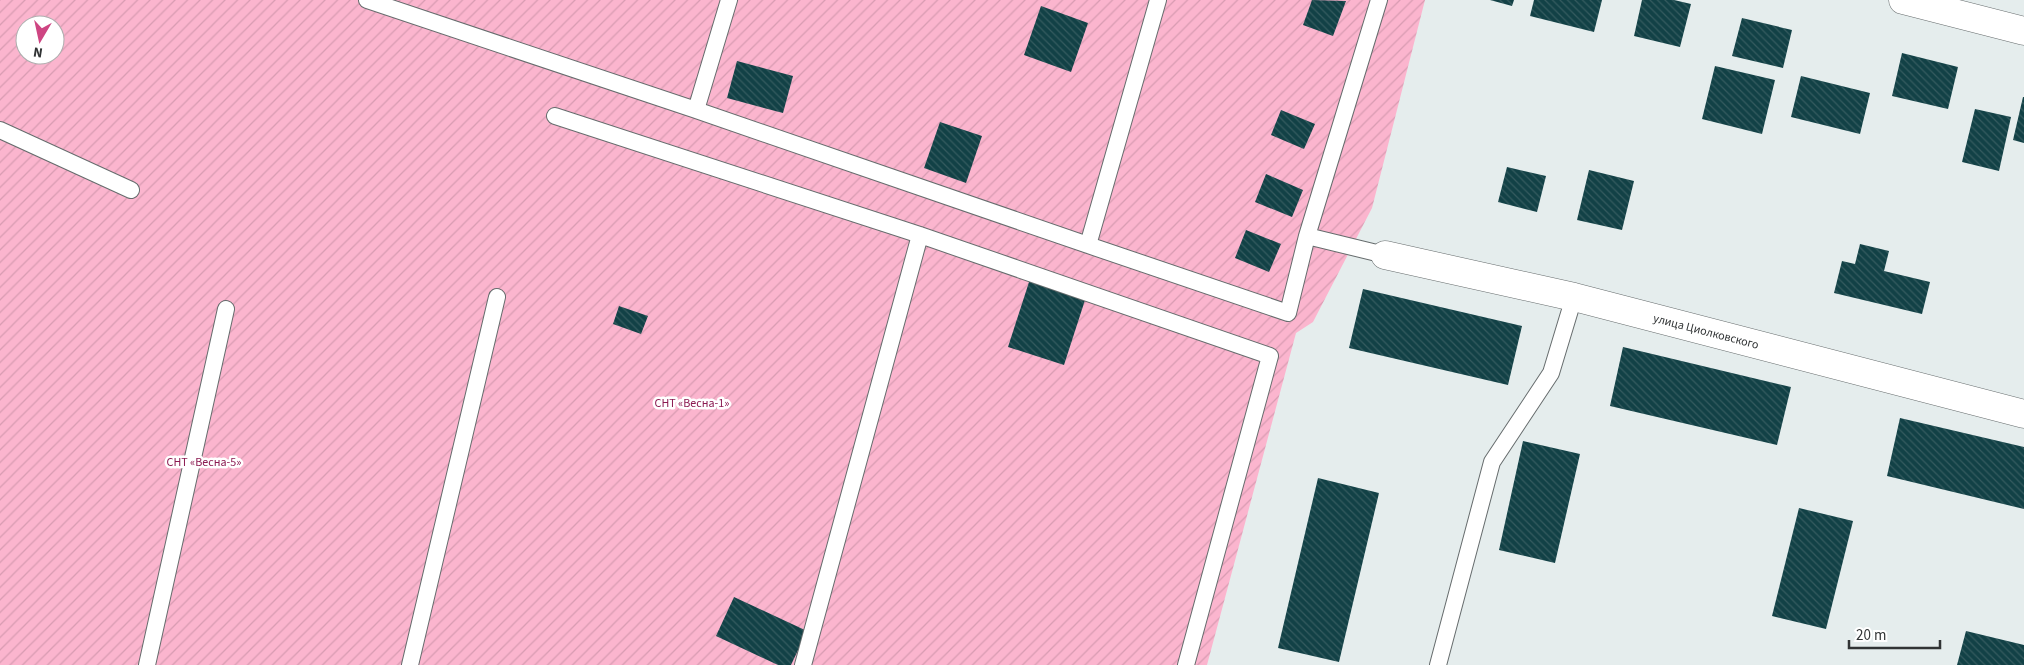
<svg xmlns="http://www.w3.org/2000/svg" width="2024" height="665" font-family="'Source Sans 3',sans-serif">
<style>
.garden{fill:url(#garden-furrows);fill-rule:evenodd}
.building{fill:url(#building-back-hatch)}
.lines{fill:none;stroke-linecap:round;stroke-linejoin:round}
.lane-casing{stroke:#666c6d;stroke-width:18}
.street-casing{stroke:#666c6d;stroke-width:29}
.lane{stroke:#fff;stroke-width:16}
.street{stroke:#fff;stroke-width:28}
.labels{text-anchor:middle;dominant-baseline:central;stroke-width:5;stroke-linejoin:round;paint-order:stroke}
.street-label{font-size:12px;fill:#313435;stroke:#fff}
.park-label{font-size:12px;fill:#8b1a51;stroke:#fff}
</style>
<defs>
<pattern id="garden-furrows" width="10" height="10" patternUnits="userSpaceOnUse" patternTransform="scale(1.25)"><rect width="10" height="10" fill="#fbb5ce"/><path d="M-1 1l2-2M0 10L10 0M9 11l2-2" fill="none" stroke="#d89cb2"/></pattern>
<pattern id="building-back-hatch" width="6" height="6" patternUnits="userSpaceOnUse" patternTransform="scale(1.25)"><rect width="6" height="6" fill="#124146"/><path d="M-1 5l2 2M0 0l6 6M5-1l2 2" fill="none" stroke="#355b5f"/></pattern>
</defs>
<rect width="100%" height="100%" fill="#e5eded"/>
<path class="garden" d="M0,0H1425L1372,208L1313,322L1296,333L1207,665H0ZM25,25H55V55H25Z"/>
<path class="building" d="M1312,0L1346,1L1333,36L1303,25Z
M1490,0H1514L1512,6Z
M1534,0H1602L1594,32L1530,16Z
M1642,0H1674L1691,4L1680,47L1634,36Z
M1041,6L1088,23L1071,72L1024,55Z
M1742,18L1792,30L1783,68L1732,56Z
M1902,53L1958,67L1948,109L1892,96Z
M737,61L793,76L783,113L727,98Z
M1715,66L1775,80L1762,134L1702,119Z
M1801,76L1870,93L1860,134L1791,117Z
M2023,97H2024V143L2013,140Z
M1975,109L2011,117L1999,171L1962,162Z
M1281,110L1315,124L1304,149L1271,135Z
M940,122L982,136L966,183L924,168Z
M1507,167L1546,176L1537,212L1498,202Z
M1589,170L1634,181L1622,230L1577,220Z
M1266,174L1303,190L1292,217L1255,202Z
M1246,230L1281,244L1269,272L1235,258Z
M1860,244L1889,251L1884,271L1930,282L1922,314L1834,293L1842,261L1855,264Z
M1030,279L1086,297L1064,365L1008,347Z
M1363,289L1522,326L1508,385L1349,348Z
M619,306L648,316L641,334L613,324Z
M1623,347L1791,387L1777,445L1610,406Z
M1900,418L2024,447V509L1887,476Z
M1523,441L1580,454L1555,563L1499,550Z
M1318,478L1379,493L1339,662L1278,648Z
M1799,508L1853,521L1826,629L1772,616Z
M734,597L807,631L791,665H778L716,636Z
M1966,631L2024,645V665H1957Z"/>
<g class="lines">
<defs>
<path id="lane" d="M367,0L696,110
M729,0L696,110L1088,245
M1158,0L1088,245L1288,313L1307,236L1379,0
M555,116L920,235L1270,356L1186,665
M0,130L131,190
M1307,236L1385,255
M147,665L226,309
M410,665L497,297
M803,665L920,235
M1438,665L1492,462L1551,373L1574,297"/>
<g id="street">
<path d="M1903,0L2024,31"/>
<path id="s1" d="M1385,255L1574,297L2024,414"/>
</g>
</defs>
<use href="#lane" class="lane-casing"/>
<use href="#street" class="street-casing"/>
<use href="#lane" class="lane"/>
<use href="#street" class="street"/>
</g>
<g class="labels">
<g class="street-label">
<text stroke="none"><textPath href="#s1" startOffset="330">улица Циолковского</textPath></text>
</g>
<g class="park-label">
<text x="692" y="403">СНТ «Весна-1»</text>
<text x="204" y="462">СНТ «Весна-5»</text>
</g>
</g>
<g transform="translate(40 40) rotate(189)"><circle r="24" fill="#ffffff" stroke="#adaeae"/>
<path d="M0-4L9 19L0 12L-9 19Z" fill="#ce4582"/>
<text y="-8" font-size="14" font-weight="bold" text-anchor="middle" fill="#313435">N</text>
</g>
<path d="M1849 640v8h91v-8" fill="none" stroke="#313435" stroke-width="2.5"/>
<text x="1856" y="640" font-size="15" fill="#313435" stroke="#ffffff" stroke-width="4" paint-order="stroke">20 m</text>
</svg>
